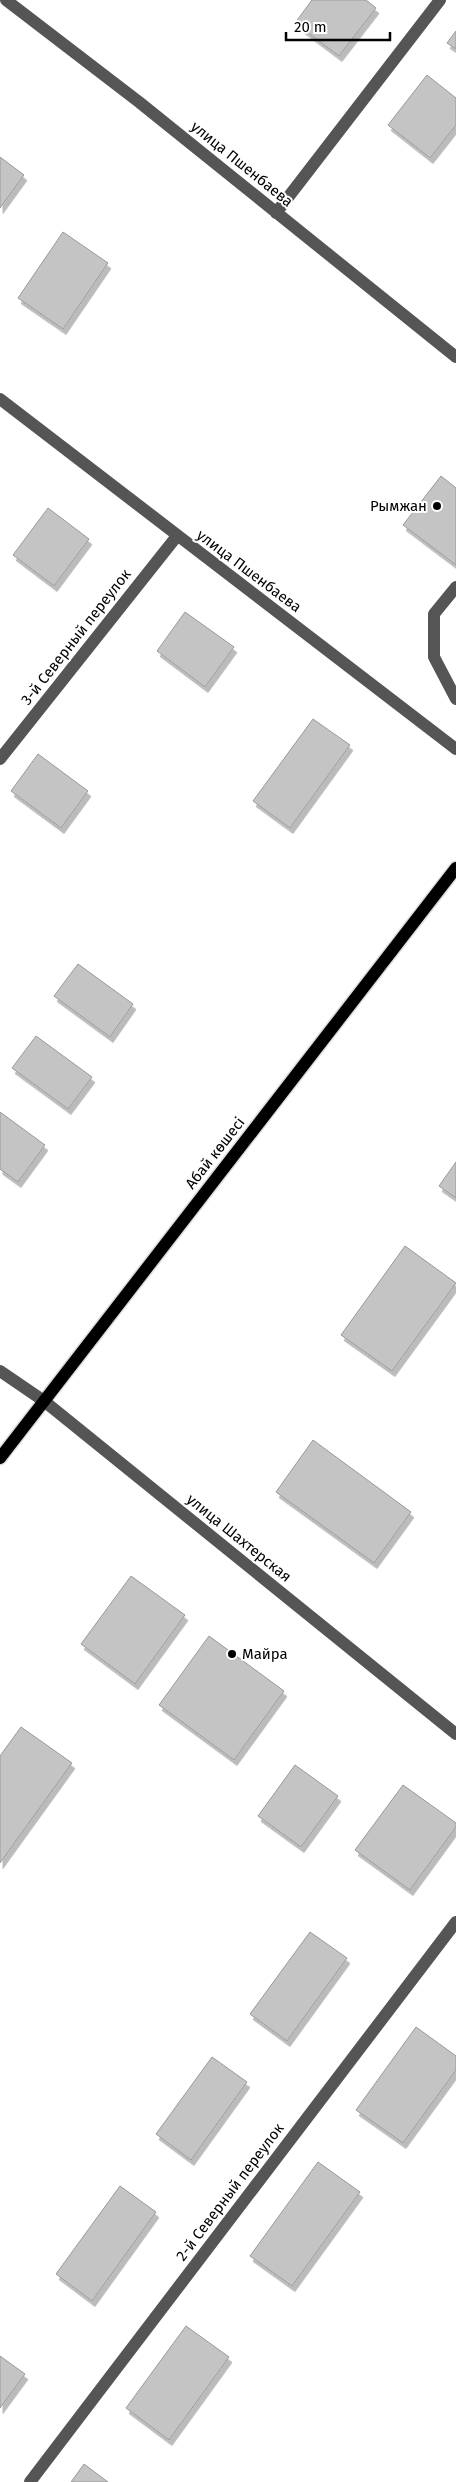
<svg xmlns="http://www.w3.org/2000/svg" width="456" height="2482" font-family="'Fira Sans',sans-serif">
<style>
.building{fill:#c4c4c4;stroke:#999;filter:url(#shadow)}
.lines{fill:none;stroke-linecap:round;stroke-linejoin:round}
.major-casing{stroke:#dbdbdb;stroke-width:15}
.minor{stroke:#555;stroke-width:12}
.major{stroke:#000;stroke-width:12}
.poi-dot{fill:#000;stroke:#fff;stroke-width:2}
.labels{text-anchor:middle;dominant-baseline:central;stroke-width:4;stroke-linejoin:round;paint-order:stroke}
.street-label{font-size:15px;fill:#000;stroke:#fff}
.poi-label{font-size:15px;fill:#000;stroke:#fff;text-anchor:end}
</style>
<defs>
<filter id="shadow"><feDropShadow dx="3" dy="5.5" stdDeviation="0" flood-color="#0004"/></filter>
</defs>
<rect width="100%" height="100%" fill="#fff"/>
<path class="building" d="M312,0H366L376,8L339,56L295,23Z
M456,31V49L447,43Z
M427,75L456,98V125L430,158L388,125Z
M0,157L24,175L0,208Z
M63,232L108,263L63,329L18,298Z
M441,476L456,488V565L403,525Z
M48,508L89,539L54,586L13,555Z
M185,612L234,647L205,687L157,651Z
M313,719L350,745L290,828L253,801Z
M38,754L88,791L61,828L11,791Z
M78,964L133,1004L110,1037L54,996Z
M36,1036L92,1077L68,1109L12,1068Z
M0,1112L45,1145L18,1182L0,1169Z
M456,1162V1198L439,1186Z
M405,1246L456,1283L392,1371L341,1335Z
M313,1440L411,1512L374,1563L276,1492Z
M131,1576L185,1615L135,1684L81,1644Z
M209,1636L284,1691L234,1760L159,1705Z
M21,1727L72,1763L0,1863V1756Z
M295,1765L338,1796L301,1847L258,1816Z
M403,1785L456,1823V1827L410,1890L355,1850Z
M310,1932L347,1958L287,2041L250,2014Z
M416,2027L456,2056V2070L403,2143L356,2110Z
M212,2057L247,2082L191,2160L156,2134Z
M318,2162L360,2192L292,2286L250,2256Z
M120,2186L156,2212L92,2301L56,2274Z
M186,2326L229,2357L169,2440L126,2408Z
M0,2356L25,2374L0,2408Z
M84,2464L108,2482H71Z"/>
<g class="lines">
<defs>
<path id="major" d="M0,1458L456,868"/>
</defs>
<use href="#major" class="major-casing"/>
<path class="minor" d="M6,0L139,102L456,357
M276,213L440,0
M0,399L456,749
M456,587L434,614V657L456,699
M0,759L177,536
M0,1371L44,1401L456,1734
M30,2482L456,1922"/>
<use href="#major" class="major"/>
</g>
<g class="poi-dot">
<circle cx="437" cy="506" r="5"/>
<circle cx="232" cy="1654" r="5"/>
</g>
<g class="labels">
<g class="street-label">
<text transform="translate(242 164) rotate(39)">улица Пшенбаева</text>
<text transform="translate(249 571) rotate(37)">улица Пшенбаева</text>
<text transform="translate(76 637) rotate(-52)">3-й Северный переулок</text>
<text transform="translate(215 1153) rotate(-52)">Абай көшесі</text>
<text transform="translate(239 1538) rotate(39)">улица Шахтерская</text>
<text transform="translate(230 2192) rotate(-53)">2-й Северный переулок</text>
</g>
<g class="poi-label">
<text x="427" y="506">Рымжан</text>
<text x="242" y="1654" text-anchor="start">Майра</text>
</g>
</g>
<path d="M286 32v8h104v-8" fill="none" stroke="#000000" stroke-width="2.5"/>
<text x="294" y="32" font-size="15" fill="#000000" stroke="#ffffff" stroke-width="4" paint-order="stroke">20 m</text>
</svg>
